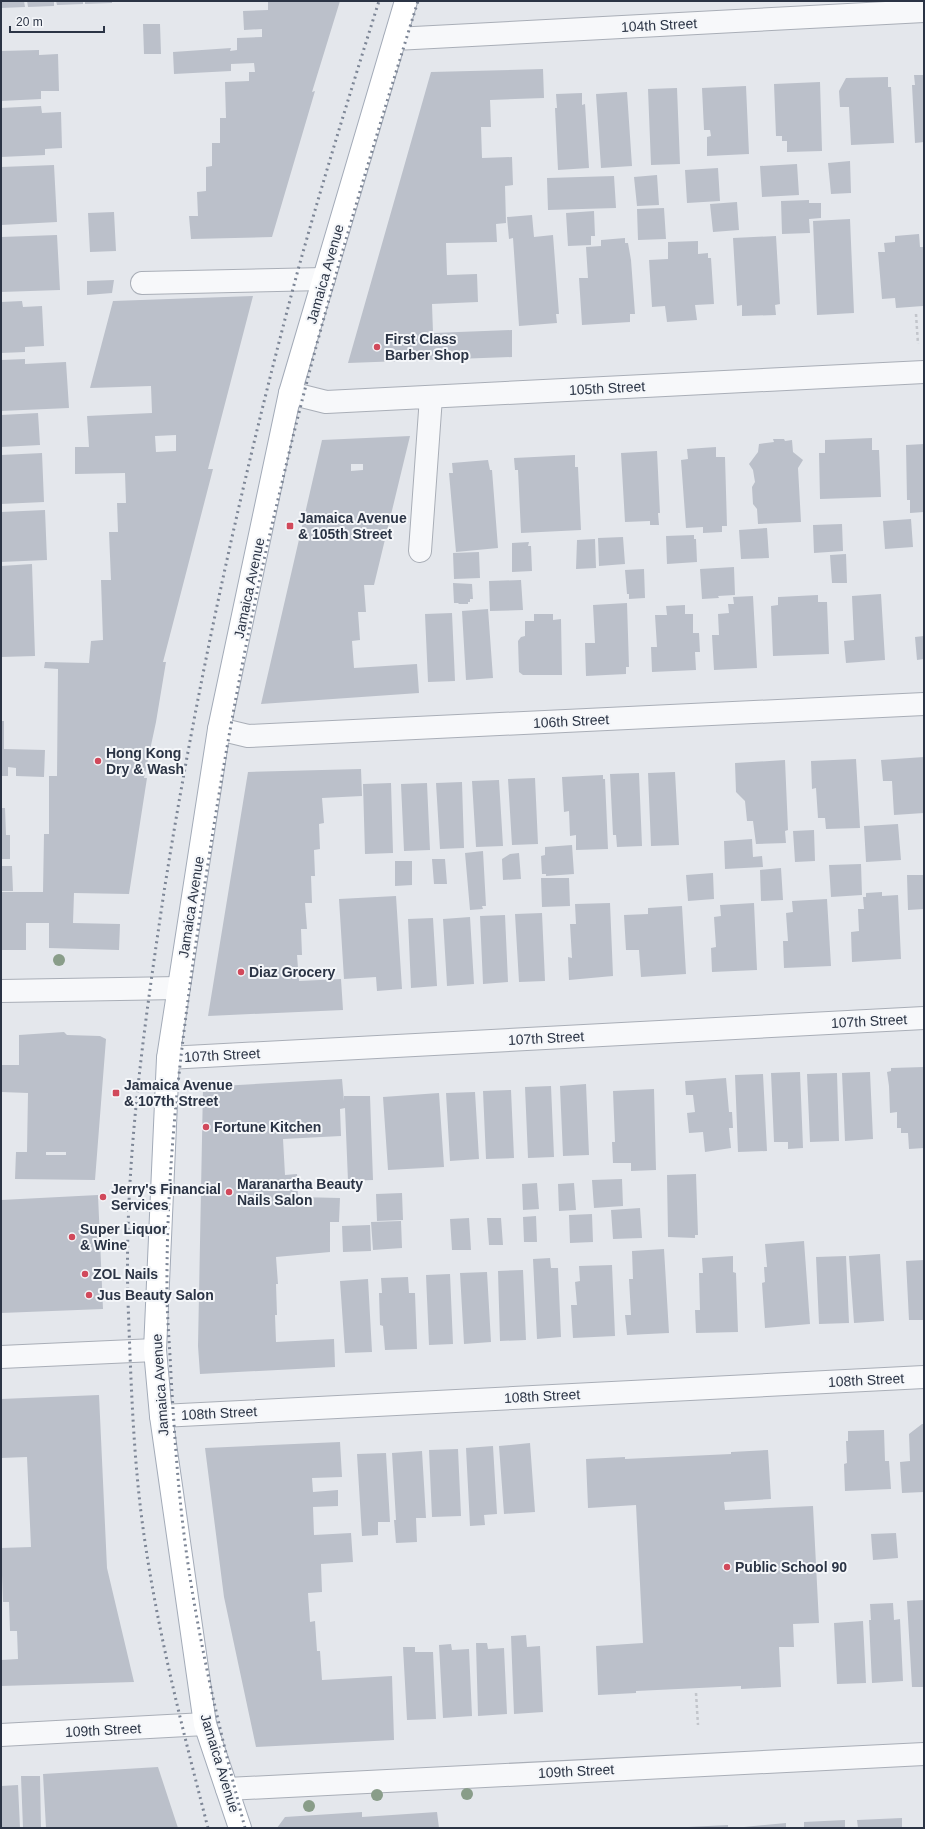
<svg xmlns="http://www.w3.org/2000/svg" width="925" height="1829" font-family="Arial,sans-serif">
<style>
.building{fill:#bbc0ca;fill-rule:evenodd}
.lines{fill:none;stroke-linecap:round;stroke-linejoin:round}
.minor-casing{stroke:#a9aeb7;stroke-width:24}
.major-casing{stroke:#a3abb8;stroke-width:24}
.path{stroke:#c2c5cb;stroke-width:2.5;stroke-dasharray:3 3;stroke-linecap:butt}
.minor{stroke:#f7f8fa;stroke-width:22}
.major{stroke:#fff;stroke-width:22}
.rail{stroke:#7d8696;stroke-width:3;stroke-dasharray:2 4;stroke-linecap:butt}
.tree{fill:#899d89}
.poi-dot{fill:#d1495b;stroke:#f4f6f9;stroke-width:1.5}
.labels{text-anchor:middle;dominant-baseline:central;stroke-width:4;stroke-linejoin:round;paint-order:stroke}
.street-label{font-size:14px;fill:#2b3445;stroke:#f4f6f9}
.poi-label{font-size:14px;font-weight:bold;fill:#2b3445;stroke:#f4f6f9;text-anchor:start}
</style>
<rect width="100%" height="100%" fill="#e4e7ec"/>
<path class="building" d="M1,1H24L25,7L1,8Z
M27,1H54V6L28,7Z
M56,1H83V4L57,5Z
M85,1H112V3L85,4Z
M268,1H340L312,92L315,91L272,237L191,239L189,216H198L197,192L206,191V167L212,166V143H220V118H226L225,82L249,81V72H255L254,63L231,64V71L174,74L173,52L231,48L230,51L237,50V38L262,37V29L244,30L243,11L268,10Z
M143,24H160L161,54H144Z
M39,50V55L58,54L59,91H41V99L1,101V51Z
M543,69L544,98L490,100L491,127H481L482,158L512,157L513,185L505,186L506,223L496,224L497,242L446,243L447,275L477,274L478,302L432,304L433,333L512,330V357L348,363L431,72Z
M914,75H924V142L915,143L912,85H915Z
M888,77V87H891L894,143L851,145L849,107H840L839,91L846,78Z
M820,82L822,151L787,152V141H782V136H776L774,84Z
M746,86L749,154L707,156V137L711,136L710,130H704L702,88Z
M677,88L680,164L651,165L648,89Z
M627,92L632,166L601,168L596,94Z
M582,93V105L585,104L589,168L558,170L555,108H557L556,94Z
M41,106L42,113L61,112L62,148L45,149V155L1,157V108Z
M850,161L851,193L831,194L828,163Z
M797,164L799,195L762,197L760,166Z
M54,165L57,222L1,225V167Z
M718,168L720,201L687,203L685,170Z
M657,175L659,205L637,206L634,177Z
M614,176L616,208L548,210L547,178Z
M809,200V203H821V218L809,219L810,233L782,234L781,201Z
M737,202L739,230L713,232L710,204Z
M664,208L666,239L638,240L637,209Z
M594,211L595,236H591V245L568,246L566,213Z
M114,212L116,251L90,252L88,213Z
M532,215L534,237L553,235L559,314H556L557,323L519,326L513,238L509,239L507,217Z
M850,219L854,313L817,315L813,221Z
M919,234L920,247H924L923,306L896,308L895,298L882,299L878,252H885L884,243L895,242V236Z
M57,235L60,290L1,292V237Z
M776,236L780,304L775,305L776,315L742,316V305L737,306L733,238Z
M625,238V243H628L631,260L635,314H630V322L582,325L579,278H588L586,247L601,246V240Z
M698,241V254L708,253V258H711L714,304L695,305L697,320L667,322L665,306L652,307L649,260L668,259V242Z
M114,280L112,293L87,295V281Z
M253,296L208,469H213L163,662H166L156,722L144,778H147L129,894L74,893L73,923L120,924L119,950L49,948V923H26V950H1V892H43L44,834H49V776H57L58,669L44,668L45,662L89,663L91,641L103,640L101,580H111L109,532H118L117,503H126L125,473L75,474V447H89L87,416L152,413L151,386L90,388L113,301ZM176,435V451L156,452L155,436Z
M22,301L23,307L42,306L44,346L25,347V352L1,353V302Z
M25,359V364L66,362L69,408L1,411V360Z
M38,413L40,445L1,447V415Z
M410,436L374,585H364L366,612H358L360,640L352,641L354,668L417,664L419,693L261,704L322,440ZM351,464H363V470L351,471ZM338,513H352V520H338Z
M872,438V450H879L881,497L820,499L819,453H825V440Z
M773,439H784L785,441L792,440L793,452L803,460L798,468L801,522L758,524L757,509L753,504L752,487L755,482L753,470L749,464L758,452L759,444L774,442Z
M924,444V512L910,513V500H907L906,445Z
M716,447V457H725L727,526H722V532L703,533V527L686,528L681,460L688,459L687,449Z
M657,451L660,513H658L659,525H650V521L625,522L621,453Z
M42,453L44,502L1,504V455Z
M575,455V467H578L581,530L521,533L518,470H515L514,458Z
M488,460L490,470H492L498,548L456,552L449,473H453L452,463Z
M45,510L47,560L1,562V512Z
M911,519L913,547L885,549L883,521Z
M842,524L843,551L814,553L813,525Z
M767,528L769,558L741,559L739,530Z
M694,535V539H696L697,562L667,564L666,536Z
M623,537L625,564L599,566L598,538Z
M595,539L596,568L576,569L577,540Z
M529,542L528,546H531L532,571L512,572V543Z
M479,552L480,578L454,579L453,553Z
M846,554L847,583H832L830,555Z
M32,564L35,656L1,657V566Z
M734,567L735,595L718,596L719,598L702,599L700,569Z
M644,569L645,598L629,599V594H627L625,570Z
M521,580L523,610L490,611L489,581Z
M453,583L472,584L473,599H470V602H468V604H459L458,603H454Z
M881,594L885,660L846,663L844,641L854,640L852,596Z
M818,595V602H827L829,654L773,656L771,606L778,605V597Z
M753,596L757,668L714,670L712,635H719L718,614L729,613L728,604H734L733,597Z
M627,603L629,667H626V674L586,676L585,643H595L593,605Z
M685,605V614H693V633H699L700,652H695L696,670L652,672L651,647H657L655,615H667L666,606Z
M488,609L493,678L466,680L462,611Z
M452,613L455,681L428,682L425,614Z
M534,614H553V620L561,619L562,675H523L519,672L518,641L521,637L525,636V621H534Z
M924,636V659L917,660L915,637Z
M1,721H4V749L45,750L44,777L16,776V768L8,767V776H1Z
M924,757V813L894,815L892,781H883L881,760Z
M856,759L860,828L826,829L825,818H818L816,788L812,789L811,761Z
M785,760L788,830L785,831L786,843L756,844L753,821H747L745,801L736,792L735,763Z
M361,769L362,796L322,798L324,823L319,824L320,849L314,850L315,876H311L312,903H305L307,929H301L302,955H297L299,981L341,979L343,1010L208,1016L248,772Z
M675,772L679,845L651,846L648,773Z
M639,773L642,846L617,847L616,835H613L610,774Z
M603,775V779H605L608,849L576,850V835L570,836L569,811L564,812L562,777Z
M535,778L538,844L512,845L508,779Z
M499,780L503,846L476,847L472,781Z
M462,782L464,848L440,849L436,783Z
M391,783L393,853L365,854L363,784Z
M427,783L430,850L404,851L401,784Z
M1,808H5L6,835H10V859H1Z
M898,824L901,860L866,862L864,826Z
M814,830L815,861L795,862L793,831Z
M752,839L753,857L762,856L763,867L725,869L724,841Z
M572,845L574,874L546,876V874H542L541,856L545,855V847Z
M483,851L486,906H482L483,909L470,910L465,853Z
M519,853L521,879L503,880L502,859L510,854Z
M432,859H445L447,884H434Z
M395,861H412V885L395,886Z
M861,864L862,895L831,897L829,865Z
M1,866H12L13,891H1Z
M781,868L783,900L761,901L760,870Z
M713,873L714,899L688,901L686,875Z
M907,875H924V909L908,910Z
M541,878H569L570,906L542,907Z
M882,892V896L898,895L901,959L852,962L851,932L859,931L858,909H864L863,897H866V893Z
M396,896L402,989L377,991L376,977L344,979L339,899Z
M827,899L831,966L784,968L783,941H788L786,913L793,912L792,901Z
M610,903L613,976L569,980L568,957L572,958L570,924H576L575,904Z
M754,903L757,970L712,972L711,948L716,947L714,917L721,916L720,905Z
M682,906L686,974L641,977L639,950H626L624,915L648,914V908Z
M542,913L545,981L519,982L515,914Z
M505,915L508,982L483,984L480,916Z
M470,917L474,984L447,986L443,919Z
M433,918L437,986L411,988L408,919Z
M64,1032L67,1035L100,1036L106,1039L95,1180L15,1179L16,1152H27L28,1093L1,1092V1065H19V1035ZM46,1152H66V1155H46Z
M924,1067V1148L909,1149L908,1133H901V1128H897V1112L890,1113L889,1086L887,1072L891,1071V1068Z
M800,1072L803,1148L788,1149V1142H774L771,1073Z
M870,1072L873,1139L845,1141L842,1073Z
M837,1073L839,1141L810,1142L807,1074Z
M763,1074L767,1151L738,1152L735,1075Z
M726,1078L729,1112H732L733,1128H729L731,1148L705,1152L703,1132L689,1133L687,1113L695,1112L693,1095H686L685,1081Z
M342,1079L344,1101V1096H370L373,1180L348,1181L345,1108L340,1109L341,1136L283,1139L285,1175L297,1174L298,1197L340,1198L339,1222H330V1252L276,1257L278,1284H276L277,1315H275L276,1342L334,1339L335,1367L200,1374L198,1346L203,1087Z
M586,1084L589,1155L563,1156L560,1086Z
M551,1086L554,1157L528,1158L525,1087Z
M654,1089L656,1170L631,1171V1163H613L612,1142H615L613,1091Z
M511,1090L514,1158L486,1159L483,1091Z
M475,1092L479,1159L450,1161L446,1093Z
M439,1093L444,1167L388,1170L383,1097Z
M696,1174L698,1235H695V1238L668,1237L667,1175Z
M622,1179L623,1206L594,1208L592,1180Z
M537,1183L539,1209L523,1210L522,1184Z
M574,1183L576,1210L559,1211L558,1184Z
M402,1193L403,1220L377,1221L376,1194Z
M98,1195L103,1309L1,1313V1200Z
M640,1208L642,1238L613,1239L611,1210Z
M592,1214L593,1242L570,1243L569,1215Z
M536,1216L537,1242H524L523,1217Z
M469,1218L471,1250H452L450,1219Z
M487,1218H501L503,1245H489Z
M401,1221L402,1248L373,1250L371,1222Z
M370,1225L371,1251L343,1252L342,1226Z
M804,1241L810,1324L765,1328L762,1283L765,1282L764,1267H767L765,1244Z
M664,1249L669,1333L627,1335L625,1315H631L629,1279H633L632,1251Z
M880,1254L884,1321L854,1323L849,1256Z
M733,1256V1272L736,1273L738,1332L696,1333L695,1310H700L699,1273H703L702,1258Z
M846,1256L849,1323L819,1324L816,1257Z
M550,1258L551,1268H558L561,1337L537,1339L533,1259Z
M924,1260V1320H909L906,1261Z
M612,1265L615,1336L573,1338L571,1305H577L575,1282L580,1281L579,1266Z
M523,1270L526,1340L500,1341L498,1271Z
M487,1272L491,1342L464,1344L460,1273Z
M450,1274L453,1344L429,1345L426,1275Z
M408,1277L409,1293H415L417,1349L385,1350L383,1326L380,1325L379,1293H382L381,1278Z
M368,1279L372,1352L345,1353L340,1281Z
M99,1395L107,1568L134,1682L1,1686V1660L18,1659L17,1631H10L9,1602H3L1,1548L31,1547L27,1457L1,1458V1399Z
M922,1424H924V1492L902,1493L900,1462L910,1461L909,1434Z
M884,1430L885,1461H889L891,1489L845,1491L844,1464L847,1463L846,1441H848V1431Z
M340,1442L342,1477L312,1478L313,1492L338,1490V1506L313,1507L314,1535L351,1533L353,1562L321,1564L322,1592L308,1593L310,1622L315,1621L317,1651H320L322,1680L392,1676L394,1740L256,1747L224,1597L205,1448Z
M530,1443L535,1512L504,1514L499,1446Z
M493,1446L497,1514L484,1515L485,1525L470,1526L466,1448Z
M458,1449L461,1516L432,1517L429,1450Z
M768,1450L771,1499L724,1502L725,1510L813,1506L819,1623L793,1624L794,1647H779L781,1687L741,1689V1686L636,1691V1693L598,1695L596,1646L643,1643L636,1505L588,1508L586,1459L625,1457V1459L731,1454V1452Z
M422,1451L426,1518H416L417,1542L396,1543L394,1520H396L392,1453Z
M386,1453L390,1522H378V1535L362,1536L357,1454Z
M896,1533L898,1558L873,1560L871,1534Z
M924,1600V1687H912L907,1601Z
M893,1603L894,1620L900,1619L903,1681L872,1683L869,1620H871L870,1604Z
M863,1621L866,1683L837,1684L834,1623Z
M526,1635L527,1647L540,1646L543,1712L514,1714L511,1636Z
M476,1643H487L488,1649L504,1648L507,1714L478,1716Z
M451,1644L452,1650L469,1649L472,1716L443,1718L439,1645Z
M403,1647H415V1652H433L436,1719L407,1720Z
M158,1767L178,1828H46L43,1774Z
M21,1776H40L41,1828H23Z
M18,1785L20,1828H1V1786Z
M362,1812V1817L437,1812L439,1828H277L285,1817Z
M902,1818V1828H858L857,1820Z
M845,1820V1828H804V1822Z
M786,1823V1828H744V1827Z
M728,1825V1828H688V1827Z"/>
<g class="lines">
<defs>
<path id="minor" d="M395,39L924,11
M142,283L324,279
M290,393L326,402L924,372
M420,551L431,397
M219,729L248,736L924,704
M1,991L179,988
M168,1058L924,1018
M1,1357L155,1350
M161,1416L924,1377
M1,1735L205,1724
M227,1789L924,1754"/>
<path id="major" d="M240,1828L205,1724L161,1416L155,1350L168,1058L219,729L290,393L406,1"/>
</defs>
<use href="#minor" class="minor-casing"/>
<use href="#major" class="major-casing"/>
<path class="path" d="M916,314L918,344
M696,1693L698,1725"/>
<use href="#minor" class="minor"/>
<use href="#major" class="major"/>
<path class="rail" d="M208,1828C183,1731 158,1634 144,1535C133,1459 131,1379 128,1302C124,1165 144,1027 164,892C197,682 243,475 298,270C323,180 351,90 379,1
M245,1828C219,1729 195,1628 183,1526C177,1476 174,1426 171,1376C170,1348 167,1320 167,1292C166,1154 184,1018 205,883C225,750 249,618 281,487C319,323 368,162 418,1"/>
</g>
<g class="tree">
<circle cx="59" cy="960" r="6"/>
<circle cx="467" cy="1794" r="6"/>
<circle cx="377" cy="1795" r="6"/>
<circle cx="309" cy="1806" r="6"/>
</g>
<g class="poi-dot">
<circle cx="377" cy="347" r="4"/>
<rect x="286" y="522" width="8" height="8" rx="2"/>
<circle cx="98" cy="761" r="4"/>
<circle cx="241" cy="972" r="4"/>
<rect x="112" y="1089" width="8" height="8" rx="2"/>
<circle cx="206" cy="1127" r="4"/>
<circle cx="229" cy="1192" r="4"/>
<circle cx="103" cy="1197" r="4"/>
<circle cx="72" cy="1237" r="4"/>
<circle cx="85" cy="1274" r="4"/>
<circle cx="89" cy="1295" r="4"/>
<circle cx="727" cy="1567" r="4"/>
</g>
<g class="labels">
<g class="street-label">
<text transform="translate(659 25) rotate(-3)">104th Street</text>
<text transform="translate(325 274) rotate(-74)">Jamaica Avenue</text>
<text transform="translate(607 388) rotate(-3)">105th Street</text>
<text transform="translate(249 588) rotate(-78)">Jamaica Avenue</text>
<text transform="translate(571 721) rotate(-3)">106th Street</text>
<text transform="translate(191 907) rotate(-81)">Jamaica Avenue</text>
<text transform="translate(869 1021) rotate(-3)">107th Street</text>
<text transform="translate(546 1038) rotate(-3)">107th Street</text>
<text transform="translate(222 1055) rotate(-3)">107th Street</text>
<text transform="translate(866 1380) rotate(-3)">108th Street</text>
<text transform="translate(160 1385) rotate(-94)">Jamaica Avenue</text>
<text transform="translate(542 1396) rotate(-3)">108th Street</text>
<text transform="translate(219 1413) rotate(-3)">108th Street</text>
<text transform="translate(103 1730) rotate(-3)">109th Street</text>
<text transform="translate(220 1763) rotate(73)">Jamaica Avenue</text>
<text transform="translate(576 1771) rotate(-3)">109th Street</text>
</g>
<g class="poi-label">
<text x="385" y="339">First Class<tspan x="385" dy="16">Barber Shop</tspan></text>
<text x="298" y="518">Jamaica Avenue<tspan x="298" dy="16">&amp; 105th Street</tspan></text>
<text x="106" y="753">Hong Kong<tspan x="106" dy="16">Dry &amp; Wash</tspan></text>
<text x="249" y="972">Diaz Grocery</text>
<text x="124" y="1085">Jamaica Avenue<tspan x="124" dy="16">&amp; 107th Street</tspan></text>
<text x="214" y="1127">Fortune Kitchen</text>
<text x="237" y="1184">Maranartha Beauty<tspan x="237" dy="16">Nails Salon</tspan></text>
<text x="111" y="1189">Jerry's Financial<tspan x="111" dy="16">Services</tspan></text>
<text x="80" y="1229">Super Liquor<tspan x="80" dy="16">&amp; Wine</tspan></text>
<text x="93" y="1274">ZOL Nails</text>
<text x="97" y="1295">Jus Beauty Salon</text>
<text x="735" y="1567">Public School 90</text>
</g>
</g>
<rect width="925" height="1829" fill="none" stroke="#2b3445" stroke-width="4"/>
<path d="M10 26v6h94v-6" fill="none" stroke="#2b3445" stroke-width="2"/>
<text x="16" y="26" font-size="12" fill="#2b3445" stroke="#f4f6f9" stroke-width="3" paint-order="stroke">20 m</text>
</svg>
